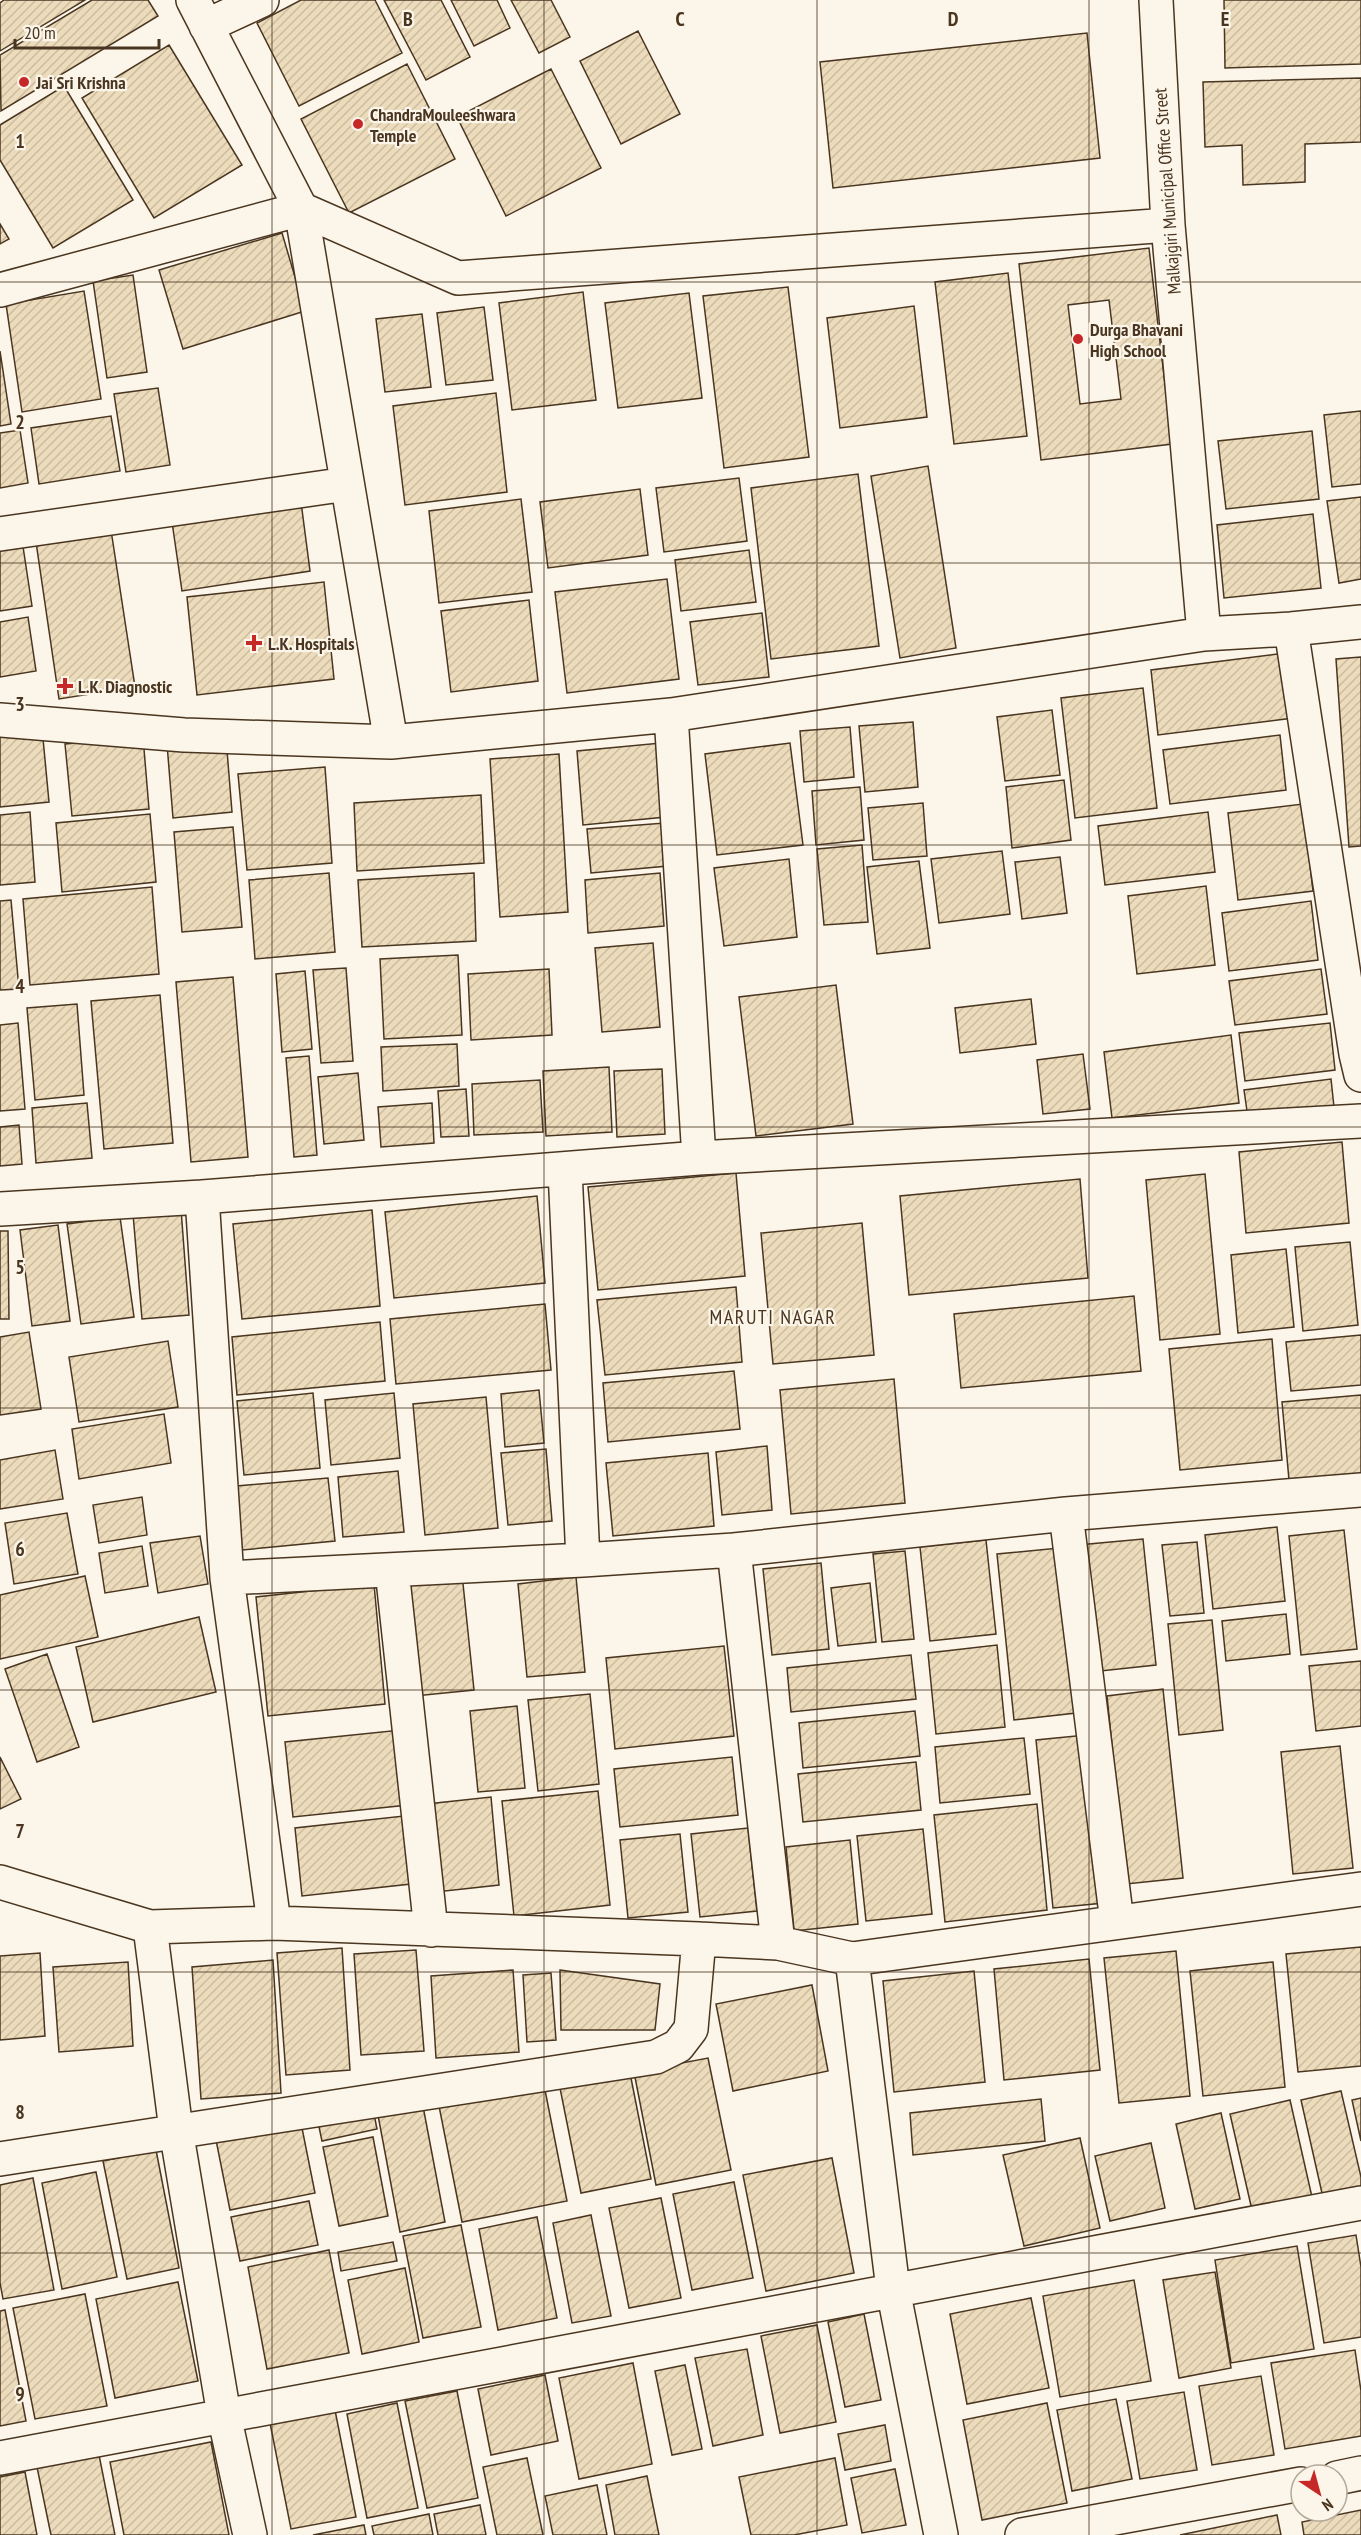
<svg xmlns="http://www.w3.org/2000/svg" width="1361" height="2535" font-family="'PT Sans Narrow',sans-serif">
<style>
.building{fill:url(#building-hatch);stroke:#4a3520;stroke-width:1.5;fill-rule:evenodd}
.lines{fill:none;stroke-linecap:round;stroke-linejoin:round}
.minor-casing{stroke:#4a3520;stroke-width:36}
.minor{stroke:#fbf6e9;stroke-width:33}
.grid{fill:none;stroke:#4a3520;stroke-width:1.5;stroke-opacity:0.55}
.poi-dot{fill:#c62828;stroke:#fbf6e9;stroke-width:2}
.labels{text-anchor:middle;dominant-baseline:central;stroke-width:4.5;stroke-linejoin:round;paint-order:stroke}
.poi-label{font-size:18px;font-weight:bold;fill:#4a3520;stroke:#fbf6e9;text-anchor:start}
.street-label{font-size:18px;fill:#4a3520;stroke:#fbf6e9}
.neighbourhood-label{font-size:20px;letter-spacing:1.5px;fill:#4a3520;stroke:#fbf6e9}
.grid-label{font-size:20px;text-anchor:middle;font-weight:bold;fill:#4a3520;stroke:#fbf6e9;stroke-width:4.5;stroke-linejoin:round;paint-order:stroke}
</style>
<defs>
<pattern id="building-hatch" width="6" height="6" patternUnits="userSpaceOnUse" patternTransform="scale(1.5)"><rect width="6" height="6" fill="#ecdcbc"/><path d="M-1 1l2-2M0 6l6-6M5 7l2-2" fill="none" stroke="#ccbda1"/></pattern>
</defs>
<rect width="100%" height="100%" fill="#fbf6e9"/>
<path class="building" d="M4,0H85L0,51V3Z
M92,0H148L158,16L1,111L0,55Z
M301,0H375L402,53L299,106L257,23Z
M384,0H441L470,57L426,80Z
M451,0H497L510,28L474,46Z
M511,0H551L570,37L539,53Z
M1224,0H1361V64L1225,68Z
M638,31L680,114L621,144L580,61Z
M1087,33L1100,158L833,188L820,62Z
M169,45L242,165L154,218L82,98Z
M407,64L455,159L349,213L301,119Z
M551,69L601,168L506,216L457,117Z
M1361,78V142L1305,144V182L1243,185L1242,145L1205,147L1203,82Z
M64,86L133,200L53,248L0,160V125Z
M0,224L9,239L0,244Z
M282,233L305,311L183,349L159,270Z
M1149,248L1172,444L1041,460L1019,264ZM1109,300L1121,399L1080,404L1068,305Z
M1008,273L1027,436L954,444L935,282Z
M133,275L147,372L107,378L93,281Z
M788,287L809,457L724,468L703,296Z
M84,291L101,399L22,412L6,304Z
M583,292L596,400L512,410L499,303Z
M689,293L702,398L618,408L605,303Z
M914,306L927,417L840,428L827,318Z
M484,307L493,380L446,385L437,313Z
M422,314L431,387L385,392L376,319Z
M0,351L11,424L0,426Z
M158,388L170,465L126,472L114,394Z
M496,393L507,492L405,505L393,406Z
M1361,411V484L1332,487L1324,415Z
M111,416L120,471L39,484L31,428Z
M20,430L28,483L0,488V433Z
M1312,431L1319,499L1226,509L1218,441Z
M928,466L956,648L900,658L871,476Z
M858,474L879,646L771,659L751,488Z
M739,478L747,541L664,552L656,488Z
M640,489L648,555L548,568L540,502Z
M1361,497V579L1339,583L1327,501Z
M521,499L532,592L439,603L429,511Z
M301,502L310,571L182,591L172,522Z
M1313,514L1321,588L1224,598L1217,525Z
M111,530L135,687L59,699L36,542Z
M22,540L32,606L0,611V544Z
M749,550L756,602L681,611L675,560Z
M667,579L679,679L567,693L555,592Z
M324,582L334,679L197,695L187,597Z
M529,600L538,681L451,692L441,611Z
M762,613L769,677L698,685L690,622Z
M28,617L36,671L0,677V622Z
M1285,653L1293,718L1158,735L1151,670Z
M1361,657V846L1349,847L1336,659Z
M1143,688L1157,808L1075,818L1061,698Z
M1052,710L1060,775L1005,781L997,717Z
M913,722L918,787L865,792L859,726Z
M850,727L854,777L804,782L800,731Z
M42,728L49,802L0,807V731Z
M1280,735L1286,790L1170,804L1163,750Z
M143,737L149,809L72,816L65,744Z
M226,738L232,812L173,818L167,744Z
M661,743L666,817L583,825L577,751Z
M790,743L803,845L717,855L705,754Z
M559,754L568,912L500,917L490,759Z
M325,767L332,863L247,870L238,774Z
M1064,780L1071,840L1012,848L1006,787Z
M860,787L864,840L816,845L812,791Z
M481,795L484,863L357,871L354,803Z
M923,803L927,856L873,860L868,808Z
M1303,804L1313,891L1238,900L1228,813Z
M30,812L35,882L0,885V815Z
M1208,812L1215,872L1105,885L1098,826Z
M150,814L156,882L62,892L56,823Z
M665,823L668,866L591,873L587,829Z
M233,827L242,927L182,932L174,832Z
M862,845L868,922L824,925L817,849Z
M1002,851L1010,914L939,923L931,859Z
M1060,857L1067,913L1022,919L1015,862Z
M789,859L797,937L724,946L714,868Z
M919,861L930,948L877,954L867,867Z
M329,873L335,952L255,959L249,880Z
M474,873L476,941L362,947L358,880Z
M660,873L664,926L588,933L585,880Z
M1206,886L1215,965L1137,974L1128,896Z
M152,887L159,974L30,985L23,899Z
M11,900L19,989L0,990V901Z
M1311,901L1318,960L1229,971L1222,913Z
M653,943L660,1027L602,1032L595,948Z
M458,955L462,1035L384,1039L380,959Z
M346,968L353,1061L321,1063L313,970Z
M549,969L552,1035L471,1040L468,974Z
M1321,969L1327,1014L1235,1025L1229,981Z
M305,971L312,1049L282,1052L276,974Z
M233,977L248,1157L191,1162L176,982Z
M836,985L853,1124L756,1136L739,997Z
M160,995L173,1143L104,1149L91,1001Z
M1031,999L1036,1044L960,1053L955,1008Z
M77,1004L84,1095L35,1100L27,1008Z
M18,1023L25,1109L0,1111V1025Z
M1330,1023L1335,1070L1245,1081L1239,1033Z
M1231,1035L1239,1103L1112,1118L1104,1052Z
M457,1044L459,1086L383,1091L381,1047Z
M1083,1054L1090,1109L1043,1114L1037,1060Z
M309,1056L317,1155L294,1157L286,1058Z
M609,1067L612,1132L546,1136L543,1071Z
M662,1069L665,1134L617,1137L614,1071Z
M358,1073L364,1140L324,1144L318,1077Z
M1331,1079L1334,1107L1248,1118L1244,1090Z
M540,1080L543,1132L474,1135L472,1084Z
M466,1089L469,1136L441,1137L438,1091Z
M87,1103L92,1158L36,1163L32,1108Z
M432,1103L434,1143L381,1147L378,1107Z
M19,1125L22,1164L0,1166V1127Z
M1342,1142L1349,1223L1246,1233L1239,1152Z
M736,1173L745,1276L598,1290L588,1187Z
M1205,1174L1220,1334L1160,1340L1146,1180Z
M1080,1179L1088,1278L909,1295L900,1196Z
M537,1196L545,1283L394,1298L385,1212Z
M181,1209L189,1315L142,1319L133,1214Z
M372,1210L380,1306L242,1319L233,1224Z
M120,1217L134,1317L81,1324L67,1224Z
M862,1223L874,1355L773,1364L761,1233Z
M58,1225L70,1321L32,1326L20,1230Z
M0,1231H8L9,1319H0Z
M1350,1242L1358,1325L1303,1331L1295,1247Z
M1286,1249L1294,1327L1238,1333L1231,1255Z
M736,1287L742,1362L605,1375L597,1300Z
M1134,1296L1141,1371L961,1388L954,1314Z
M545,1304L551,1370L396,1384L390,1319Z
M380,1322L385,1381L237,1395L232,1337Z
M29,1332L41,1409L0,1415V1337Z
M1361,1335V1385L1291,1391L1286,1342Z
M1272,1339L1282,1460L1180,1470L1169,1349Z
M168,1341L178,1407L79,1422L69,1357Z
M734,1371L740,1429L608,1442L603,1383Z
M894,1379L905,1503L791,1514L780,1390Z
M539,1390L544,1443L505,1447L501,1394Z
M313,1393L320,1468L244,1475L237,1401Z
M394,1393L400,1458L331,1465L325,1400Z
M1361,1395V1474L1289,1480L1282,1402Z
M486,1397L498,1528L425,1535L413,1404Z
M164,1414L171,1463L79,1479L72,1429Z
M767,1446L772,1510L722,1515L716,1452Z
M546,1449L552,1521L508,1525L501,1453Z
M55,1450L63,1499L0,1509V1460Z
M708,1453L714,1526L613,1536L606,1463Z
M398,1471L404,1532L343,1537L338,1477Z
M328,1478L335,1541L242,1550L237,1486Z
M142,1497L147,1535L99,1543L93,1505Z
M67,1513L78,1574L14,1584L5,1523Z
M1277,1527L1285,1601L1213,1609L1205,1535Z
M1344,1530L1357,1649L1301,1655L1289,1536Z
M200,1536L208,1584L158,1593L150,1543Z
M1143,1539L1156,1665L1091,1672L1078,1545Z
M986,1540L996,1634L930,1641L920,1547Z
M1197,1542L1204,1613L1170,1616L1162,1545Z
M142,1546L148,1586L105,1593L99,1553Z
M1059,1548L1076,1713L1014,1720L997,1554Z
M905,1551L914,1639L882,1642L873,1554Z
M821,1563L829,1649L772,1655L763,1569Z
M462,1574L474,1690L415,1696L403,1580Z
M85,1576L98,1637L0,1659V1595Z
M576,1577L585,1672L527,1677L518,1584Z
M870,1583L876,1642L838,1646L831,1588Z
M374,1584L385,1704L268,1716L256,1597Z
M1286,1614L1290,1654L1226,1661L1222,1621Z
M199,1617L216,1692L93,1722L76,1647Z
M1212,1620L1223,1730L1179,1735L1168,1624Z
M997,1645L1005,1727L936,1734L928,1653Z
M724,1646L734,1736L615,1749L606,1658Z
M47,1654L79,1747L37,1762L5,1669Z
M911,1655L916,1699L791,1712L787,1668Z
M1361,1661V1726L1316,1731L1309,1666Z
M1163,1689L1183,1878L1126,1884L1107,1696Z
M590,1694L599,1784L538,1791L528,1700Z
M517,1706L525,1788L478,1792L470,1711Z
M915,1711L920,1756L803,1768L799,1723Z
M401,1730L408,1805L293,1817L285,1742Z
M1086,1735L1104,1903L1053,1908L1036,1740Z
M1024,1738L1030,1794L940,1803L935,1747Z
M1340,1746L1353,1868L1293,1874L1281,1752Z
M0,1757L21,1799L0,1809Z
M732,1757L738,1815L620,1827L614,1769Z
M916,1762L921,1810L803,1822L798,1774Z
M598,1791L610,1905L514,1916L502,1801Z
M491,1797L499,1885L436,1892L427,1804Z
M1037,1804L1047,1910L945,1922L934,1815Z
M413,1815L420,1883L302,1896L295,1828Z
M748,1828L757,1911L700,1917L691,1834Z
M923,1829L932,1914L866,1921L857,1836Z
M680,1834L688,1912L628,1918L620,1840Z
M850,1840L858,1924L794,1931L786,1847Z
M1361,1947V2066L1298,2072L1286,1954Z
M342,1948L350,2070L286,2075L277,1953Z
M416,1950L424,2051L361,2055L354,1954Z
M1176,1951L1190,2096L1119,2103L1104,1958Z
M40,1953L45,2036L0,2040V1956Z
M1089,1959L1100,2070L1004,2080L994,1969Z
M273,1960L281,2093L201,2099L192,1967Z
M128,1962L133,2046L59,2052L53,1967Z
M1273,1962L1285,2087L1203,2096L1190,1971Z
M513,1970L519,2052L436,2058L431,1976Z
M560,1970L660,1984L655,2030H561Z
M974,1971L985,2082L894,2092L883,1981Z
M551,1973L556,2040L527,2042L523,1975Z
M812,1985L828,2071L733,2091L716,2004Z
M708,2058L731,2170L656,2185L634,2072Z
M629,2068L651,2179L581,2193L559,2083Z
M544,2085L567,2201L462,2222L439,2106Z
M1341,2091L1361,2177V2193L1324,2202L1301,2100Z
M1361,2098V2141L1352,2100Z
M1041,2099L1045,2141L913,2155L910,2113Z
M1290,2100L1312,2197L1252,2210L1230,2114Z
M422,2101L445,2222L400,2232L377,2110Z
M373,2109L377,2129L322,2141L318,2122Z
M1221,2113L1240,2199L1195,2209L1176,2124Z
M301,2123L315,2193L230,2210L216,2140Z
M373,2137L388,2216L339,2226L323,2147Z
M1080,2138L1100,2228L1024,2246L1003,2155Z
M1151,2143L1165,2208L1110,2221L1095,2156Z
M156,2150L179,2268L127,2279L103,2161Z
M832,2158L854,2273L766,2291L743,2175Z
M96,2172L117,2277L62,2289L42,2183Z
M33,2178L54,2290L3,2299L0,2283V2185Z
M734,2182L753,2278L692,2290L673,2194Z
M661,2198L681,2298L629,2308L609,2208Z
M309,2201L318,2245L240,2261L231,2217Z
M591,2215L611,2316L572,2323L553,2223Z
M537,2217L557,2318L498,2330L479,2229Z
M461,2225L481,2327L423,2338L403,2236Z
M1356,2235L1361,2267V2337L1324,2343L1308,2243Z
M393,2242L397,2261L341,2271L338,2252Z
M1297,2246L1314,2349L1231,2363L1215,2260Z
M329,2250L349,2353L267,2369L248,2267Z
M405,2268L419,2342L362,2354L348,2280Z
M1215,2272L1231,2368L1179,2378L1163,2280Z
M1134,2280L1151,2381L1060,2397L1043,2296Z
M178,2282L198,2381L115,2398L96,2299Z
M85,2294L107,2406L35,2419L13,2308Z
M1031,2298L1049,2388L967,2404L950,2314Z
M5,2310L26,2421L0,2426V2311Z
M864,2314L881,2400L845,2407L828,2322Z
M817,2325L836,2422L780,2433L761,2336Z
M747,2349L763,2435L713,2446L695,2358Z
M1355,2350L1361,2391V2436L1285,2449L1271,2363Z
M633,2363L652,2464L579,2479L559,2378Z
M685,2365L702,2449L672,2455L655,2371Z
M545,2375L558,2441L491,2455L478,2389Z
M1261,2376L1274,2455L1212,2465L1199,2386Z
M457,2391L478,2498L427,2508L405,2401Z
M1184,2392L1197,2470L1140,2479L1127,2401Z
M1116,2399L1132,2479L1072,2491L1057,2410Z
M397,2403L418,2508L367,2518L347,2414Z
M1047,2403L1067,2503L982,2520L963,2420Z
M334,2405L356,2517L291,2529L269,2418Z
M885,2425L891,2461L845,2470L838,2434Z
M211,2442L229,2535H124L110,2462Z
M99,2455L115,2535H51L37,2467Z
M527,2458L543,2535H497L483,2467Z
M835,2458L847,2525L794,2535H751L739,2477Z
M895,2469L906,2525L862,2533L851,2478Z
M25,2472L37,2535H0V2477Z
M647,2476L659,2535H615L606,2485Z
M597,2485L607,2535H553L545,2496Z
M480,2505L486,2535H438L434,2514Z
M1361,2510V2535H1304L1302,2522Z
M429,2514L433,2535H374L372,2526Z
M1277,2515L1281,2535H1180Z
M364,2525L366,2535H313Z"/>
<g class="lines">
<defs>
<path id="minor" d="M193,0L301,209L391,742
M1156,0L1168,225L1204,634
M206,26L262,0
M0,290L301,209L458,278L1168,225
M0,534L347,484
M1291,629L1356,1054L1361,1075
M671,715L699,1158
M0,720L184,735L391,742L671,715L1204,634L1291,629L1361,622
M565,1170L583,1560
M202,1197L227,1578L274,1923
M0,1209L202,1197L699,1158L1361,1121
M1066,1514L1117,1922
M734,1550L778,1943
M392,1570L431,1930
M227,1578L583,1560L734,1550L1066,1514L1361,1490
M0,1882L150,1927L274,1923L699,1939L778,1943L852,1959L1361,1889
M150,1927L176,2130L224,2415L250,2535
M852,1959L893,2289L941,2535
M0,2159L656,2057L678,2046L691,2029L699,1939
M0,2458L1361,2203
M1337,2478L1361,2473
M1022,2535L1301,2484"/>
</defs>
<use href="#minor" class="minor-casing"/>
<use href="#minor" class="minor"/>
</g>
<path class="grid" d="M272,0V2535M544,0V2535M817,0V2535M1089,0V2535M0,282H1361M0,563H1361M0,845H1361M0,1127H1361M0,1408H1361M0,1690H1361M0,1972H1361M0,2253H1361"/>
<g class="poi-dot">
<circle cx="24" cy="82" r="6"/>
<circle cx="358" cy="124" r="6"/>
<circle cx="1078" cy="339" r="6"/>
<path d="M251 634h6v6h6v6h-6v6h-6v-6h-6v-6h6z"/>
<path d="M62 677h6v6h6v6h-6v6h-6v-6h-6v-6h6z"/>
</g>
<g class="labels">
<g class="poi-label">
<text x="36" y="82">Jai Sri Krishna</text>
<text x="370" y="114">ChandraMouleeshwara<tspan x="370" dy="21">Temple</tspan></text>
<text x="1090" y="329">Durga Bhavani<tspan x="1090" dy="21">High School</tspan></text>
<text x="268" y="643">L.K. Hospitals</text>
<text x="78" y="686">L.K. Diagnostic</text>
</g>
<g class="street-label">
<text transform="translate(1167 191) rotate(-94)">Malkajgiri Municipal Office Street</text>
</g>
<g class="neighbourhood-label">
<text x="773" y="1317">MARUTI NAGAR</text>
</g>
</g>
<g class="grid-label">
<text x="408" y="26">B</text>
<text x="680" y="26">C</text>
<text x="953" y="26">D</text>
<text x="1225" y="26">E</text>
<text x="20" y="148">1</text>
<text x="20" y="429">2</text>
<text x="20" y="711">3</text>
<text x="20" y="993">4</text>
<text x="20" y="1274">5</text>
<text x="20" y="1556">6</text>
<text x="20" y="1838">7</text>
<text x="20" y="2119">8</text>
<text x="20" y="2401">9</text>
</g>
<g transform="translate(1319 2493) rotate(144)"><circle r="28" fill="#fbf6e9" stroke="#b4a999" stroke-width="1.5"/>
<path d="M0-4.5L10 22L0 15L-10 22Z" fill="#c62828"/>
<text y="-9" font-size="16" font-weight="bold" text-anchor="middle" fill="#4a3520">N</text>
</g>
<path d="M15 39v9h144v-9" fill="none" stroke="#4a3520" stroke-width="3"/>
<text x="24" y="39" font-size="18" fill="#4a3520" stroke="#fbf6e9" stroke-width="4.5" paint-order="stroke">20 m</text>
</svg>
